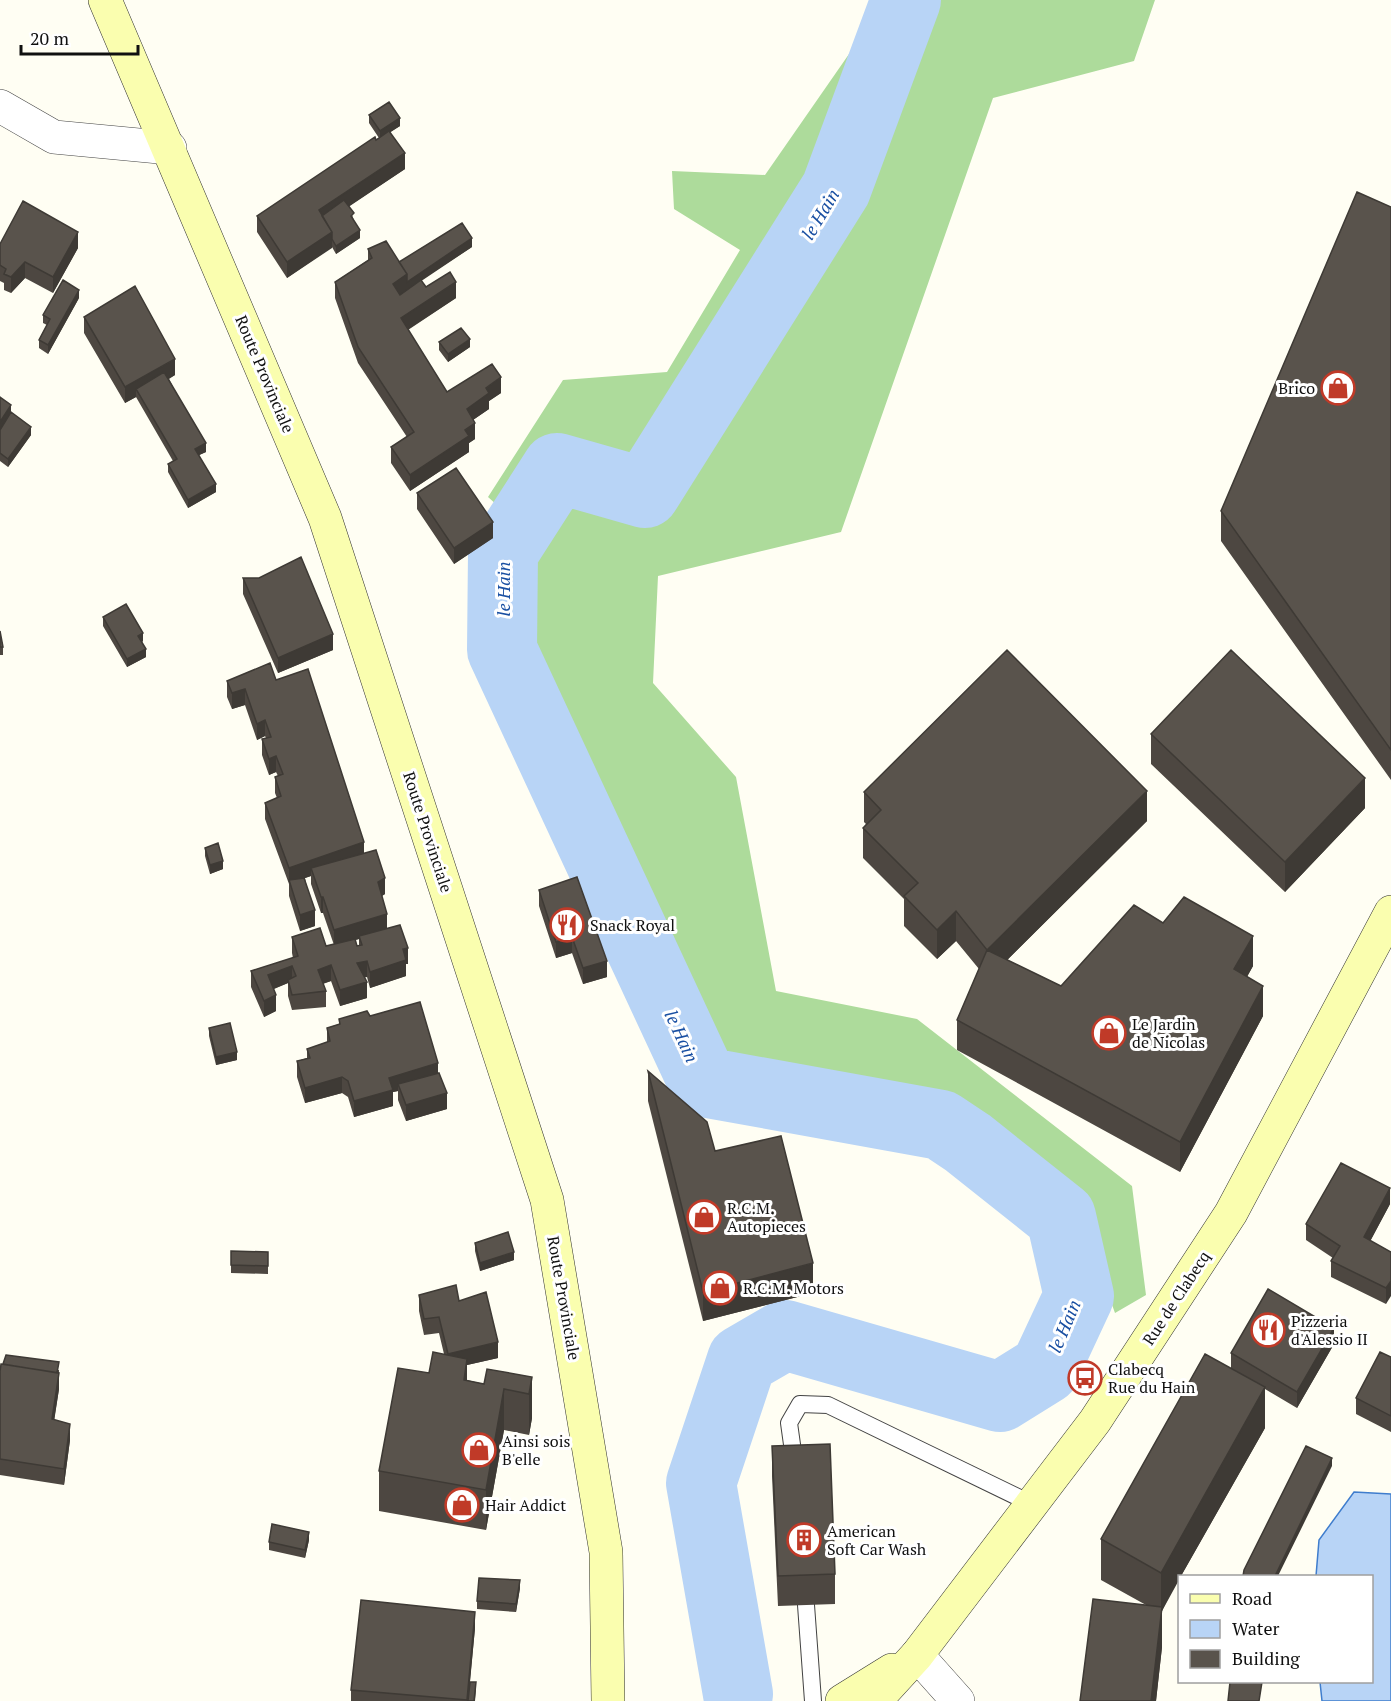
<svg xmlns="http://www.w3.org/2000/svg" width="1391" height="1701" font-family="'PT Serif',serif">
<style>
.forest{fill:#addb9b}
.water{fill:#b8d4f6;stroke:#3f7dcd;stroke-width:1.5}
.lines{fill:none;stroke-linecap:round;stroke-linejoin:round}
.river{stroke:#b8d4f6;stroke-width:70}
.lane-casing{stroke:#434343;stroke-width:18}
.street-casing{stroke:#434343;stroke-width:34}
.secondary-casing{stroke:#323232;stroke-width:34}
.lane{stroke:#fff;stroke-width:16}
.street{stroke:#fff;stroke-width:33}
.secondary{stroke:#fafeaf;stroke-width:33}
.wall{fill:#4d4741;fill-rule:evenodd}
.shaded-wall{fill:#3e3a35}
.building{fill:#59534c;stroke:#3e3a35;stroke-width:1.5}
.labels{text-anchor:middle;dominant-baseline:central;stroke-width:6;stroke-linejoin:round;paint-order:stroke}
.street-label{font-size:16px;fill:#101010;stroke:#fff}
.poi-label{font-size:16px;fill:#101010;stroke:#fff;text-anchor:start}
.water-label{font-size:18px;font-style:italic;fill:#194fa2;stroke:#fff}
</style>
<rect width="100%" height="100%" fill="#fffef3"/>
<path class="forest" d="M927,0H1155L1134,61L993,98L841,532L658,576L653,683L736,777L776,991L917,1019L1132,1186L1146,1295L1115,1313L1077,1208L954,1116L736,1095L647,965L535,658L534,538L488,497L563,380L667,372L740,250L674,209L672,171L765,175L865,31Z"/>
<path class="water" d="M1354,1492L1391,1494V1701H1322L1320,1682H1372V1576H1316L1319,1540Z"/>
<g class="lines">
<path class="river" d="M738,1694L701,1483L742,1360L785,1335L1000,1397L1045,1369L1079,1296L1061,1217L968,1143L941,1125L703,1082L502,650L503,552L557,468L645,493L836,189L906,0"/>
<defs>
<path id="lane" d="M795,1466L789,1423L800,1404L828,1405L1032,1504
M806,1605L813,1701"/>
<path id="street" d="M0,106L54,137L170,148
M917,1655L958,1701"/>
<path id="secondary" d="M105,0L325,518L547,1200L606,1552L608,1701
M842,1701L892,1670
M875,1701L917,1655L1095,1421L1231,1213L1391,912"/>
</defs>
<use href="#lane" class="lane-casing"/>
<use href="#street" class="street-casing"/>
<use href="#secondary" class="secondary-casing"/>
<use href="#lane" class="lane"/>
<use href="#street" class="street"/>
<use href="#secondary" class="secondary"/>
</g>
<path class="wall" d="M369,115L400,126L390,132L405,169L349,206L360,238L336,254L332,247L287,278L257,232V216L379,138L369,123Z
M1391,207V780L1221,541V511Z
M0,244L78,248L53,293L25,278L11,293L4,290V283L0,281Z
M472,247L421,280L426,287L456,298L408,330L447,392L501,393L489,401V409L473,420L475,439L469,443V452L410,491L391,463V447L407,437L358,363L335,298V282L368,260V249L399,262Z
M79,298L48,354L39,348V340L47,325L43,323V315Z
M84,317L175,375L169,379L206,452L199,455L216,492L188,508L168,472V464L173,461L136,397L125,403L84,333Z
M439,342L470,347L448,362L439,350Z
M0,397L11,412L31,435L8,467L0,461Z
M417,493L493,538L454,564L417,509Z
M243,578L333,650L278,673L243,594Z
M103,617L143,641L142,642L146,657L127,667L103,626Z
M0,631L3,647V655H0Z
M276,680L385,894L382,896L387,929L408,964H406V976L370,988L367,977H364L367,998L340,1006L331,981L323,984L326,991V1007L292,1010L288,996V983L274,989L276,1011L264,1017L251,987V971L293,958L292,953V937L326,946L334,945L323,913H321L311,884V876L305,878L315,926L300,931L289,896V884L265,819V803L277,798L275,793V777L278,776L276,772L269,775L262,755V739L266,738L265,736L257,740L245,705L232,709L227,697V681ZM359,939V946H357L355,940Z
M1151,734L1365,808L1285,892L1151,764Z
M864,792L1147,821L1007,960L1061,986L1163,923L1253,966L1247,977L1263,1016L1180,1172L957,1050V1020L979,969L956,941L937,959L904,926V899L863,858V828L866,824L864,822Z
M205,848L223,869L210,874L205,856Z
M539,890L607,977L583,984L572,953L556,958L539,906Z
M370,1016L438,1073L447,1109L406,1121L398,1100V1091L393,1092V1106L354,1117L348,1097L342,1093L305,1103L297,1077V1061L307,1058V1049L327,1042V1028L339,1024V1019Z
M209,1028L237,1060L216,1065L209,1036Z
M648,1071L715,1151L813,1293L703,1321L648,1101Z
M1390,1204L1370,1241L1391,1252L1386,1304L1331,1277V1261L1333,1258L1306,1240V1224Z
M475,1243L514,1260L480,1271L475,1251Z
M231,1251L268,1252V1274L231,1273Z
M419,1295L459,1301L498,1358L467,1365V1380L484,1384L532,1377V1418L529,1435L504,1430L486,1530L379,1511V1471L429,1373L444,1354L439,1333L424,1335L419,1311Z
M1334,1344L1297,1408L1265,1389V1428L1181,1576H1179L1162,1611V1647L1156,1701H1080L1146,1605L1101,1580V1539L1231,1368V1353Z
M1391,1357V1432L1356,1414V1398Z
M59,1370V1389L54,1420L70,1440L64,1485L0,1475V1372Z
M772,1446L835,1574V1604L778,1606L772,1476Z
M309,1540L305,1558L269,1550V1542Z
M520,1588L516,1612L477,1609V1601Z
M475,1628L470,1682L476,1690L475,1701H351V1690Z"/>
<path class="shaded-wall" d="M400,118V126L380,139V131Z
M405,153V169L323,224L319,210Z
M360,230V238L336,254V246Z
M78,232V248L53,293V277Z
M332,232V248L287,278V262Z
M472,238V247L393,300V284L407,274Z
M25,262V278L11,293V277Z
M456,282V298L401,334V318Z
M79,290V298L48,354V345Z
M470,339V347L448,362V354Z
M175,359V375L139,395L136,389V397L125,403V387Z
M501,377V393L489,401V409L467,424V409L486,388Z
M11,405V420L0,438V422Z
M475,423V439L469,443V452L410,491V475Z
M31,427V435L8,467V459Z
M206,443V452L195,457V449Z
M216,484V492L188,508V500Z
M493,522V538L454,564V548Z
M143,633V641L138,644V636Z
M333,634V650L278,673V658Z
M146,649V657L127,667V659Z
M245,689V705L232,709V693Z
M265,720V736L257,740V724Z
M276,756V772L269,775V759Z
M1365,778V808L1285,892V862Z
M1147,791V821L987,980V950Z
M364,842V858L311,868V876L290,883L289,880V884V868Z
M223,861V869L210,874V865Z
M385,878V894L378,898V882Z
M321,897H323V913H321Z
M315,910V926L300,931V915Z
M956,911V941L937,959V930Z
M387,914V930L359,936V939L334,946V930Z
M1253,936V966L1234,999V969Z
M572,937V953L556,958V942Z
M408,948V964H406V976L370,988V972L403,949Z
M367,961V977L357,979V963Z
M607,961V977L583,984V968Z
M331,965V981L318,985V970Z
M292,966V982L288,980V983L268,991V975Z
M367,982V998L340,1006V990Z
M1263,986V1016L1180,1172V1142Z
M276,995V1011L264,1017V1001Z
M237,1052V1060L216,1065V1057Z
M438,1063V1079L398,1084V1091L393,1092V1106L354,1117V1101L389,1078Z
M342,1077V1093L305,1103V1088Z
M447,1093V1109L406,1121V1105Z
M1390,1188V1204L1364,1253V1237Z
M514,1252V1260L480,1271V1263Z
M813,1263V1293L703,1321V1292Z
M1391,1281V1296L1386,1304V1288Z
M1334,1328V1344L1297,1408V1392Z
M498,1342V1358L467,1365V1399L448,1370V1354Z
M59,1373V1389L52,1435V1419Z
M532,1377V1418L529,1435V1394Z
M1265,1387V1428L1181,1576H1179V1580L1162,1611V1647L1156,1701H1151L1161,1613V1573Z
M504,1389V1430L486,1530V1490Z
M70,1424V1440L64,1485V1469Z
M1332,1458V1466L1278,1576H1275Z
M309,1532V1540L305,1558V1550Z
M520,1580V1588L516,1612V1604Z
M475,1612V1628L468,1701H467Z"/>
<path class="building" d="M389,102L400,118L380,131L369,115Z
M389,131L405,153L319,210L332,232L287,262L257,216L375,137L376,140Z
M1357,192L1391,207V750L1221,511Z
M344,200L354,213L351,216L360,230L336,246L332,239V232L322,216Z
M23,201L78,232L53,277L25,262L11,277L4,274L6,269L0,265V244Z
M462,223L472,238L407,282V274L399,262Z
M386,241L407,274L393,284L400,295L421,280L426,287L450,272L456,282L401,318L447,392L492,364L501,377L486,388L489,393L467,409L475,423L465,430L469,436L410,475L391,447L414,432L358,347L335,282L372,258L368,249Z
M63,280L79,290L48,345L39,340L50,319L43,315Z
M135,286L175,359L125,387L84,317Z
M461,328L470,339L448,354L439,342Z
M164,372L206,443L195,449L216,484L188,500L168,464L177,459L136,389Z
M0,397L11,405L0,422Z
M11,412L31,427L8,459L0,453V430Z
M456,468L493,522L454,548L417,493Z
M301,557L333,634L278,658L243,578H259Z
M126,604L143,633L138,636L146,649L127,659L103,617Z
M0,631L3,647H0Z
M1007,650L1147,791L987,950L956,911L937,930L904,896L918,883L863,828L881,810L864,792Z
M1231,650L1365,778L1285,862L1151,734Z
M270,663L276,680L308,669L364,842L289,868L265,803L281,796L275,777L283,774L276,756L269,759L262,739L271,737L265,720L257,724L245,689L232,693L227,681Z
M218,843L223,861L210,865L205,848Z
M376,850L385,878L378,882L387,914L334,930L323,897H321L311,868Z
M577,877L607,961L583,968L572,937L556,942L539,890Z
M304,878L315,910L300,915L289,880Z
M1184,897L1253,936L1234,969L1263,986L1180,1142L957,1020L987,950L1061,986L1134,905L1163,923Z
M400,925L408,948L403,949L406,960L370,972L367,961L357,963L367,982L340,990L331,965L318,970L326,991L292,995L288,980L296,976L292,966L268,975L276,995L264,1001L251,971L298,956L292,937L320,928L326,946L355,939L357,946L362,945L359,936Z
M420,1002L438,1063L389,1078L393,1090L354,1101L348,1081L342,1077L305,1088L297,1061L310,1058L307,1049L330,1041L327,1028L340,1024L339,1019L367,1011L370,1016Z
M230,1023L237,1052L216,1057L209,1028Z
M648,1071L707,1122L715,1151L781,1136L813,1263L703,1292Z
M439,1073L447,1093L406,1105L398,1084Z
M1341,1163L1390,1188L1364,1237L1391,1252V1281L1386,1288L1331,1261L1340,1246L1306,1224Z
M508,1232L514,1252L480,1263L475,1243Z
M231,1251L268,1252V1266L231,1265Z
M456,1285L459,1301L486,1292L498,1342L448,1354L439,1317L424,1319L419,1295Z
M1268,1289L1334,1328L1297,1392L1231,1353Z
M433,1352L467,1359L464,1380L484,1384L487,1369L532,1377L529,1394L504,1389L486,1490L379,1471L398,1368L429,1373Z
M1380,1352L1391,1357V1416L1356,1398Z
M1205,1354L1265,1387L1161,1573L1101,1539Z
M6,1355L59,1362L57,1373L3,1364Z
M1,1364L59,1373L52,1419L70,1424L64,1469L0,1459V1372Z
M830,1444L835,1574L778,1576L772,1446Z
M1306,1446L1332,1458L1275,1576H1243L1244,1570Z
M272,1524L309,1532L305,1550L269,1542Z
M479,1578L520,1580L516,1604L477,1601Z
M1093,1599L1162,1607L1151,1701H1080Z
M361,1600L475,1612L467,1700L351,1690Z
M470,1682H476L474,1701H468Z
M1230,1682H1262L1259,1701H1228Z"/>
<defs>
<symbol id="shop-ring" viewBox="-11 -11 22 22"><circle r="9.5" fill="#fff" stroke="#c03a28" stroke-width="1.5"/><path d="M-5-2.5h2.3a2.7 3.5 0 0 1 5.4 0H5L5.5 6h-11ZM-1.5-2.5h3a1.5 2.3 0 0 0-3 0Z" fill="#c03a28"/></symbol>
<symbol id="restaurant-ring" viewBox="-11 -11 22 22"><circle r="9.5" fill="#fff" stroke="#c03a28" stroke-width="1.5"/><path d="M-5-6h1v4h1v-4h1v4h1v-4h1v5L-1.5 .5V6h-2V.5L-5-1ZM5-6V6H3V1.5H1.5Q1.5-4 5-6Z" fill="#c03a28"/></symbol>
<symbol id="bus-ring" viewBox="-11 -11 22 22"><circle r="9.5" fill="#fff" stroke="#c03a28" stroke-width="1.5"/><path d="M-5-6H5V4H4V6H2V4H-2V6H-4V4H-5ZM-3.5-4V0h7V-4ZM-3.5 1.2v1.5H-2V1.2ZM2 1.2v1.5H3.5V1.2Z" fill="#c03a28"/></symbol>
<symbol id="building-ring" viewBox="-11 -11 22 22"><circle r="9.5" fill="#fff" stroke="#c03a28" stroke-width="1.5"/><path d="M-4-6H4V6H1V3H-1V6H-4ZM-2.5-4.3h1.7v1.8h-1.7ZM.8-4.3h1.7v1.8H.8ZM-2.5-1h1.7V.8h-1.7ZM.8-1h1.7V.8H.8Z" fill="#c03a28"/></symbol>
</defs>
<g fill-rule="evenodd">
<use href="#shop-ring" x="1319" y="369" width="38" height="38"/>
<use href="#restaurant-ring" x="548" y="906" width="38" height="38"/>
<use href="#shop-ring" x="1090" y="1014" width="38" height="38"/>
<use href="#shop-ring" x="685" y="1198" width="38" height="38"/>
<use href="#shop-ring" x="701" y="1269" width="38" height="38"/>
<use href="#restaurant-ring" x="1249" y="1311" width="38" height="38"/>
<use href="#bus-ring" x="1066" y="1359" width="38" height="38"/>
<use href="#shop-ring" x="460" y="1431" width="38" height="38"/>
<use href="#shop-ring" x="443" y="1486" width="38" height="38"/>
<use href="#building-ring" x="785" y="1521" width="38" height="38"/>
</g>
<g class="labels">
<g class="street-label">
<text transform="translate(265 374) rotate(67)">Route Provinciale</text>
<text transform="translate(428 832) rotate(72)">Route Provinciale</text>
<text transform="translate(564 1298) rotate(80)">Route Provinciale</text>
<text transform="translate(1176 1298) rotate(-57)">Rue de Clabecq</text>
</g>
<g class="poi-label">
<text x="1315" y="388" text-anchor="end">Brico</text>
<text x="590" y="925">Snack Royal</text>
<text x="1132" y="1024">Le Jardin<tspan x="1132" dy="18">de Nicolas</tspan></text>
<text x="727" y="1208">R.C.M.<tspan x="727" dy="18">Autopieces</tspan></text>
<text x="743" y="1288">R.C.M. Motors</text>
<text x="1291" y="1321">Pizzeria<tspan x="1291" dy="18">d'Alessio II</tspan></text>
<text x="1108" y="1369">Clabecq<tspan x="1108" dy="18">Rue du Hain</tspan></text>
<text x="502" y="1441">Ainsi sois<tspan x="502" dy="18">B'elle</tspan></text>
<text x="485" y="1505">Hair Addict</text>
<text x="827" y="1531">American<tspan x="827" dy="18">Soft Car Wash</tspan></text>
</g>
<g class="water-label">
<text transform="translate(820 214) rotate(-59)">le Hain</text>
<text transform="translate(503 589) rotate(-90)">le Hain</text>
<text transform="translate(682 1036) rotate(65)">le Hain</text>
<text transform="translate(1064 1326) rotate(-67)">le Hain</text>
</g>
</g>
<rect x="1178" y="1575" width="195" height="108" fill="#ffffff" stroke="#9f9f9f" stroke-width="1.5"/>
<rect x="1190" y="1594" width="30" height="9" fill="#fafeaf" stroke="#9f9f9f" stroke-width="1.5"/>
<text x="1232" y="1605" font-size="18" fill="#101010">Road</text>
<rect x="1190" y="1620" width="30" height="18" fill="#b8d4f6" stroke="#9f9f9f" stroke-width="1.5"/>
<text x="1232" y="1635" font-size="18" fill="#101010">Water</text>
<rect x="1190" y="1650" width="30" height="18" fill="#59534c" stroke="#9f9f9f" stroke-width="1.5"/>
<text x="1232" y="1665" font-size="18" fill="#101010">Building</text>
<path d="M21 45v9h117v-9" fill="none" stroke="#101010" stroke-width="3"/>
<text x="30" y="45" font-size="18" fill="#101010" stroke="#ffffff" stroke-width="4.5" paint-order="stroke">20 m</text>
</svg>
